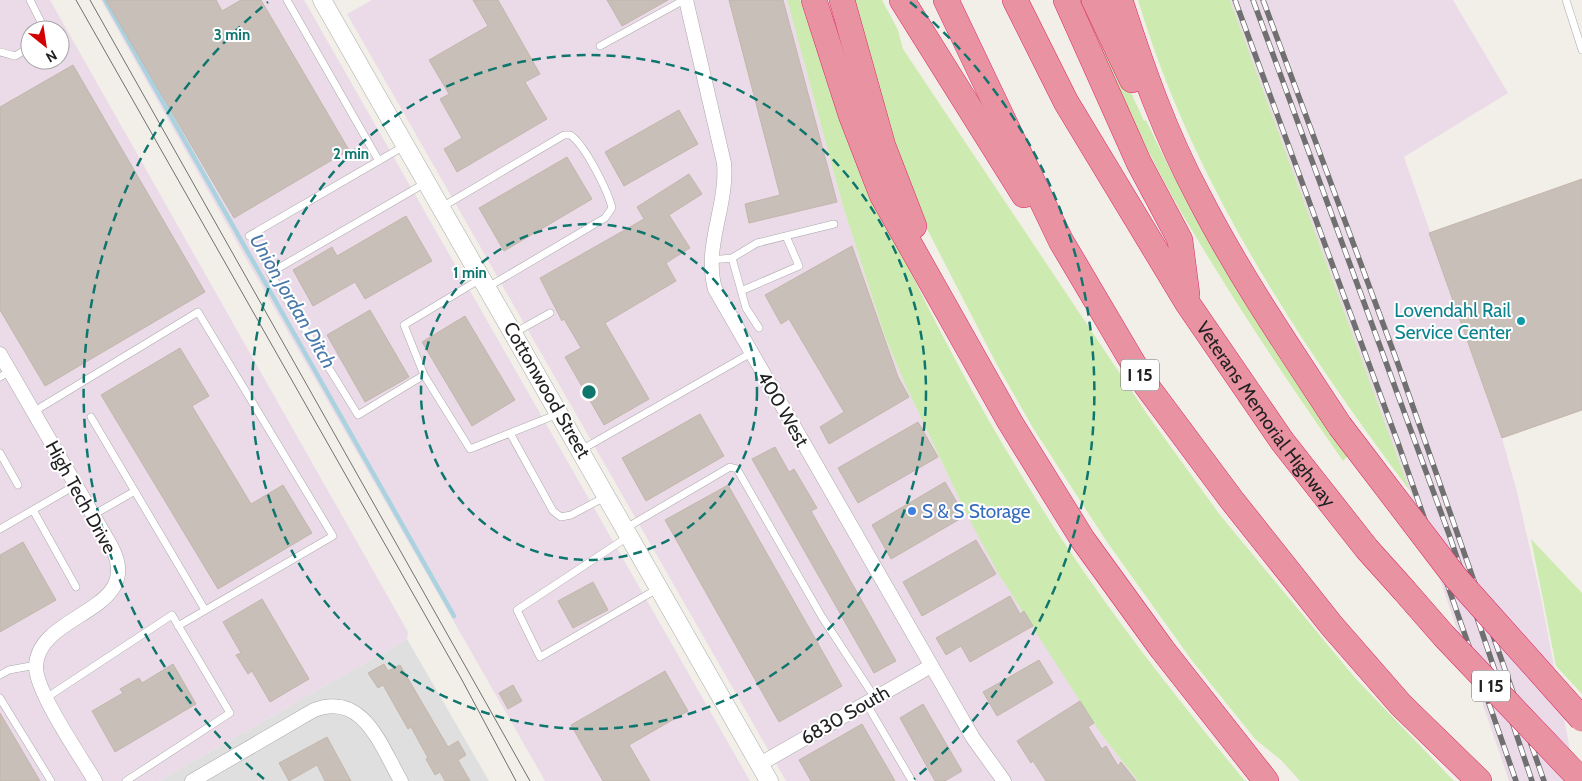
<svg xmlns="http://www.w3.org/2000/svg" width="1582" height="781" font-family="Cabin,sans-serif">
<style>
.residential{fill:#e0dfdf}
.industrial{fill:#ebdbe8;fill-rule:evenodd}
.grass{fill:#cdebb0}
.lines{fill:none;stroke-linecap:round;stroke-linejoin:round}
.stream{stroke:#aad3df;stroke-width:4.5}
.building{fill:#c7bfb8;stroke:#c4b6ab}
.service-casing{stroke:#a9a9a9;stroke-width:8}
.minor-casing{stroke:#a9a9a9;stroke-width:15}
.tertiary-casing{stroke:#a9a9a9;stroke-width:19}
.motorway-casing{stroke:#dc2a67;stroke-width:26}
.service{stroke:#fff;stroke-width:7}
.minor{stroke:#fff;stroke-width:14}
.tertiary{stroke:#fff;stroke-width:18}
.motorway{stroke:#e892a2;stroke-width:25}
.tram{stroke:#707070;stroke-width:1}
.rail-casing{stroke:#707070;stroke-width:5.5}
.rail{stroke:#fff;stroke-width:4;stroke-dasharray:11;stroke-linecap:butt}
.motorway-bridge-casing{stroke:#dc2a67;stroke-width:26;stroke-linecap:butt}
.motorway-bridge{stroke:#e892a2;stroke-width:25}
.ring{fill:none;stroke:#0f766e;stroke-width:2.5;stroke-dasharray:9 6}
.culture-dot{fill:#0f9aa8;stroke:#fff;stroke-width:2}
.shop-dot{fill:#3f7fe0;stroke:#fff;stroke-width:2}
.labels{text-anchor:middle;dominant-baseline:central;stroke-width:4;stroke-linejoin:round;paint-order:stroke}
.shield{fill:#fff;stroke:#646464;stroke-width:1}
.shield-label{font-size:18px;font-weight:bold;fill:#222}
.culture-label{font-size:19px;fill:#0d838f;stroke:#fff;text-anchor:end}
.street-label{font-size:19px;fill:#222;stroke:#fff}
.shop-label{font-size:19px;fill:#366cbe;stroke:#fff;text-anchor:start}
.water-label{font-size:20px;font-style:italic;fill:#4a7aab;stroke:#fff}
.centre{fill:#0f766e;stroke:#fff;stroke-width:2.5}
.ring-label{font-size:15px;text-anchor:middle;font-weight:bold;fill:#0f766e;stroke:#fff;stroke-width:4;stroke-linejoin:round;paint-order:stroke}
</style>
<rect width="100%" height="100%" fill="#f2efe9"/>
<path class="residential" d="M407,639L489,781H159Z"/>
<path class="industrial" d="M0,0H50L408,632L407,639L159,781H0ZM30,30H60V60H30Z
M101,0H304L750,781H545L244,255Z
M372,0H787L842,203L884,334L904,382L967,515L1101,734L1138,781H786L347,14Z
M1230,0H1453L1508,93L1404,157L1502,438L1517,492L1540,593L1576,781H1509L1407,483Z"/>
<path class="grass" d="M787,0H800C864,190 951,370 1061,538C1117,623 1180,702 1245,781H1138L1101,734L998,573L967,515L904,382L884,334L842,203Z
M851,0H882L898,30L903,49L1147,414L1220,515L1356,679L1454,781H1300L1281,760L1256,740L1193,662L1107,542L1033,428L996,363L924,223L887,126Z
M1079,0H1089L1144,121L1146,120C1200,237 1277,346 1348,456L1343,461C1292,388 1242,314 1196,237C1150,162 1114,80 1079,0Z
M1138,0H1230L1410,491C1298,341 1192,181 1138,0Z
M1531,539L1582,593V694L1556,666Z"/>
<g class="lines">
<path class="stream" d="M105,0L454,616"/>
</g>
<path class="building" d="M106,0H216L222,11L241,0H261L349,150L234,218Z
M473,0H498L540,74L525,82L547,119L457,172L444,149L462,138L440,99L449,94L429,60L488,26Z
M607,0H668L622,26Z
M729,0H783L837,202L749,223L745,204L780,195Z
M73,65L205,292L45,386L0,310V107Z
M679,110L698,144L624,186L605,152Z
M567,157L592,199L504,251L479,208Z
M689,174L702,194L669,215L690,248L666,263L676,281L605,323L649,399L604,425L565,357L581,348L564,319L562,321L540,278L644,219L637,207Z
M1582,179V410L1502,438L1429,233Z
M406,216L432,261L365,299L355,282L313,306L293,270L332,247L337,256Z
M852,246L898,377L909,397L829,444L820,427L844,412L789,319L781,324L765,295Z
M370,310L409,377L365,402L327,335Z
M465,316L515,400L472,426L422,342Z
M180,348L209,396L192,406L251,504L283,485L312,533L218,589L101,395Z
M700,414L724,456L646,501L622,458Z
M918,422L938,457L858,503L838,468Z
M775,447L789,472L794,469L817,508L811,511L896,661L874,673L752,459Z
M945,482L965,516L891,559L872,525Z
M728,485L842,686L779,722L665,520Z
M976,540L996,574L922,616L903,582Z
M23,542L56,600L0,632V555Z
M593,582L608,610L573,628L558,601Z
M1010,596L1020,614L1024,611L1033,626L970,662L961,646L946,655L936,638Z
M262,599L309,679L270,702L252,671L248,674L236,655L241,653L223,622Z
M1039,660L1053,683L997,716L983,692Z
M173,664L196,704L115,752L92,711L123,693L120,689L139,678L142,683Z
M384,664L388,671L400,665L448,747L458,741L466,755L458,760L470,781H445L440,772L435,775L426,759L428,758L411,727L408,729L383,685L378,688L368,673Z
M665,671L688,711L629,745L650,781H603L571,725Z
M513,685L522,701L508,709L499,693Z
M1080,701L1094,723L1088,727L1102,749L1106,746L1118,766L1121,762L1136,781H1046L1033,761L1031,763L1017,741Z
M923,704L962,771L945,781H935L900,718Z
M0,713L40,781H0Z
M862,724L895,781H811L799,760Z
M327,737L351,781H325L317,765L289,781L279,763Z"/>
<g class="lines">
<defs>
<path id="service" d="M30,0L45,30
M287,0L379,161
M1566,0L1582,50
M600,46L684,0
M0,52L15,56L30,47
M427,182L270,273L358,415L424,375L470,449L558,414
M442,207L564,135H570C584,143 608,191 612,208L605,218L488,287
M249,236L406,145
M732,258L757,243L834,224
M711,260L732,258L746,308L759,328
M741,291L799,266L786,236
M514,333L550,313
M424,375L404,325L482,278
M0,377L10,371
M33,412L198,312L333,536L178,626
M91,417L205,610
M510,433L553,511L561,517L571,515L605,497
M581,450L751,353
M0,453L18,485
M33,510L76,587
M93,515L135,491
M626,528L730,467L737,469L822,617L875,698
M0,529L76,485
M629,536L517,610L540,657L657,589
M0,675L9,670L36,665
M0,698L51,781
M46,698L172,615L230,713L126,781
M866,703L912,781"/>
<path id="minor" d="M686,0L724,163C728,206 703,246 715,289L973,738L1004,781
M0,354L111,546C147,612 38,612 36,666C35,691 81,757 95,781
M760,764L931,666
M192,781L314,710C364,691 381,747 401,781"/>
<path id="tertiary" d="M322,0L769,781"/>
<g id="motorway">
<path d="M814,0L851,115L882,195L1010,422L1083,540L1162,649L1266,781"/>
<path d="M842,0L883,146L914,226"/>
<path d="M902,0L1024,195"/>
<path d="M946,0L1061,241L1146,385L1231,499L1332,626L1401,705L1479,781"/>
<path id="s1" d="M1015,0L1066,102L1188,304L1282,441L1367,549L1403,589"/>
<path d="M1066,0L1139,163L1180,240L1187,294"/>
<path d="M1094,0L1132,80"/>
<path d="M1120,0C1142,68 1165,134 1199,197C1240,277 1291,351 1340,426"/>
</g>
</defs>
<use href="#service" class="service-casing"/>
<use href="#minor" class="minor-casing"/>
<use href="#tertiary" class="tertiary-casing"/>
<use href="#motorway" class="motorway-casing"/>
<use href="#service" class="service"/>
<use href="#minor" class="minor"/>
<use href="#tertiary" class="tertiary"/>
<use href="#motorway" class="motorway"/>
<path class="tram" d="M76,0L462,680L516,781
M90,0L530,781"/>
<defs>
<path id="rail" d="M1235,0L1398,443L1516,781
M1253,0L1450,537L1532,781
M1263,0L1398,364L1544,781"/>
</defs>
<use href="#rail" class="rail-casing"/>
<use href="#rail" class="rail"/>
<defs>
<path id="motorway-bridge" d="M1340,426L1456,578L1582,719
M1403,589L1444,636L1582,781"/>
</defs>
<use href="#motorway-bridge" class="motorway-bridge-casing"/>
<use href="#motorway-bridge" class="motorway-bridge"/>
</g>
<g class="ring">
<circle cx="589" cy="392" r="168"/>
<circle cx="589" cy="392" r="337"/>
<path d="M264 779A505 505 0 0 1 268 2M910 2A505 505 0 0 1 914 779"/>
</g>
<circle class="culture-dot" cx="1521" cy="321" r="5"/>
<circle class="shop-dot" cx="912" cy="511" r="5"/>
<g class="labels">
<g class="shield">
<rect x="1121" y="359.5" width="38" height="31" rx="4"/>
<rect x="1472" y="670.5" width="38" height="31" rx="4"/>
</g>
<g class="shield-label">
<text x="1140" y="375">I 15</text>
<text x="1491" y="686">I 15</text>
</g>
<g class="culture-label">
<text x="1511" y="310">Lovendahl Rail<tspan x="1511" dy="22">Service Center</tspan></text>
</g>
<g class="street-label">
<text transform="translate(547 390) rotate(60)">Cottonwood Street</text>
<text transform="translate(783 409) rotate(60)">400 West</text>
<text stroke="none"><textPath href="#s1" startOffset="485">Veterans Memorial Highway</textPath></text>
<text transform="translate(81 497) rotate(61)">High Tech Drive</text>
<text transform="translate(845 715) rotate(-30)">6830 South</text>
</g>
<g class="shop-label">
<text x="922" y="511">S &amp; S Storage</text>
</g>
<g class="water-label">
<text transform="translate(293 301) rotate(60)">Union Jordan Ditch</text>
</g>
</g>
<circle cx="589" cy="392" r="8" class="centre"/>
<g class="ring-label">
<text x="232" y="40">3 min</text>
<text x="351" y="159">2 min</text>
<text x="470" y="278">1 min</text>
</g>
<g transform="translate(45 45) rotate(150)"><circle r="24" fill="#ffffff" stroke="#a7a7a7"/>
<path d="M0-4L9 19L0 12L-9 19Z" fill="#d40000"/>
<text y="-8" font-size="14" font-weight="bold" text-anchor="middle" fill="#222222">N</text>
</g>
</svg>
